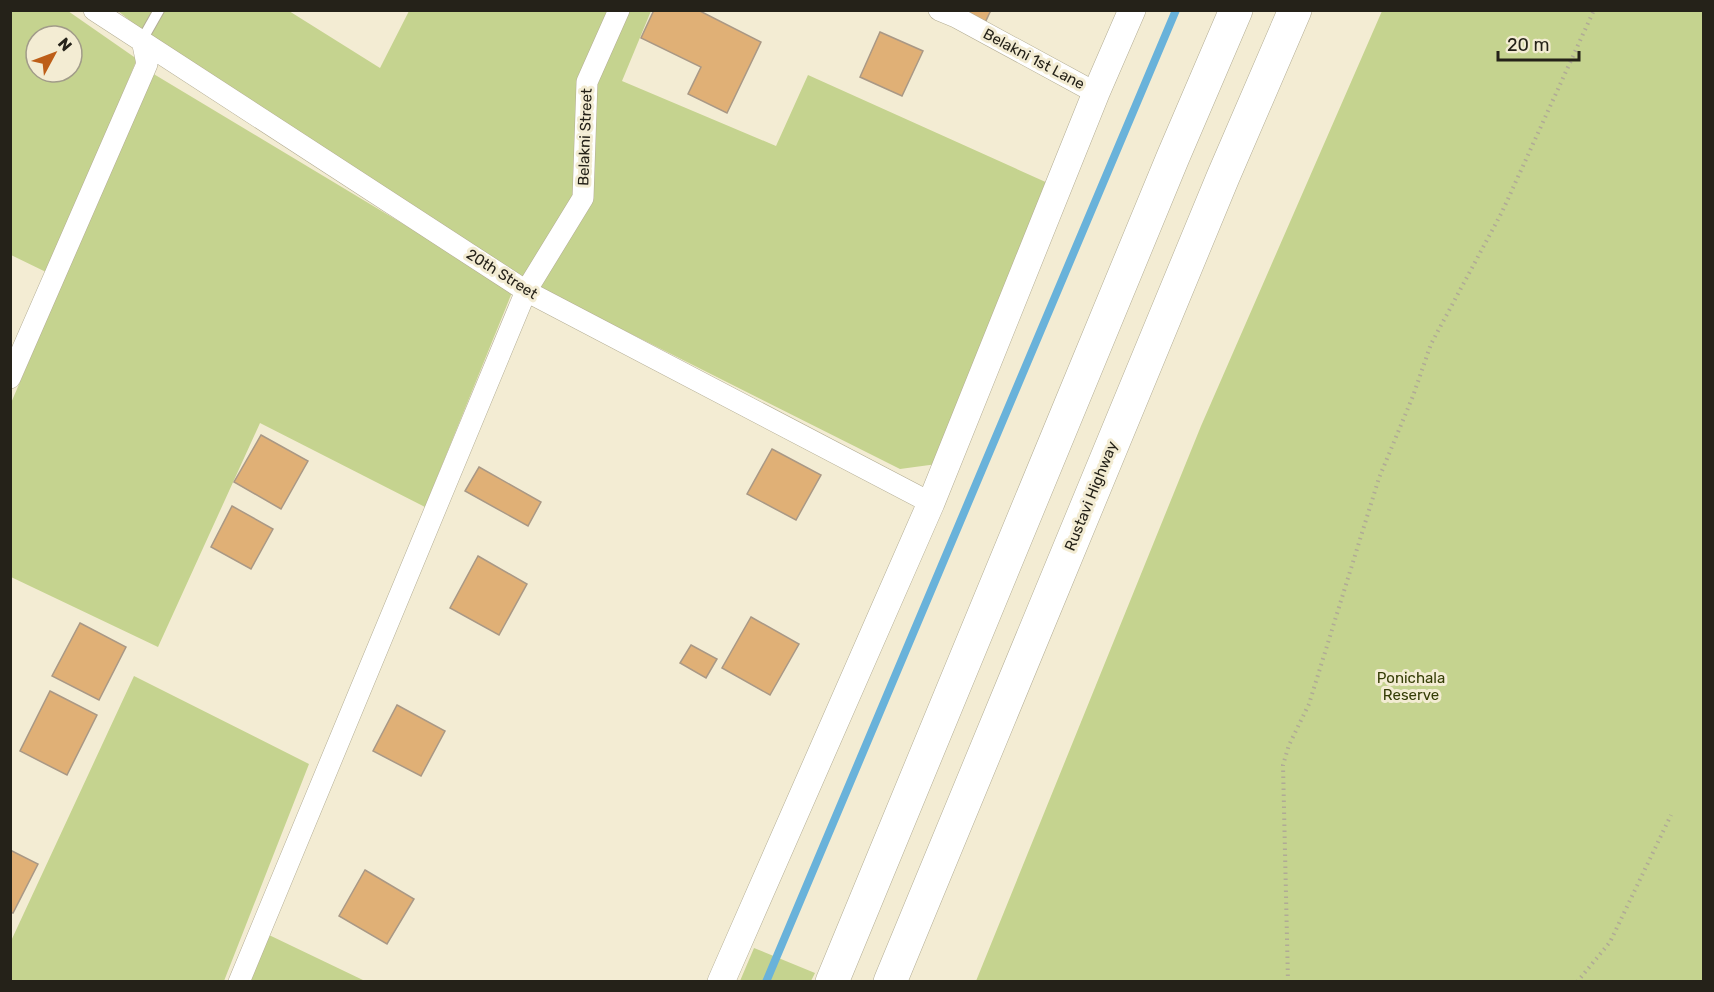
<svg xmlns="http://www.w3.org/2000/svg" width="1714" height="992" font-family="Rubik,sans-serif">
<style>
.green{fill:#c5d38f;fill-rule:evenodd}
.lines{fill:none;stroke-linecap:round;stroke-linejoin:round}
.stream{stroke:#69b2da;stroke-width:8}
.building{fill:#e0b076;stroke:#a99885;stroke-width:1.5}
.service-casing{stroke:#b3ad94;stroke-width:12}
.minor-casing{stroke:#b3ad94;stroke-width:22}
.tertiary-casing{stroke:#b3ad94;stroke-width:28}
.motorway-casing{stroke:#b3ad94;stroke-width:34}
.path{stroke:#b0aa96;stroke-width:4;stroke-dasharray:1.5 4.5;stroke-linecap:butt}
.service{stroke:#fff;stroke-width:10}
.minor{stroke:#fff;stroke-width:21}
.tertiary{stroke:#fff;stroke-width:27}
.motorway{stroke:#fff;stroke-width:33}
.labels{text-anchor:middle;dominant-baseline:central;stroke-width:6;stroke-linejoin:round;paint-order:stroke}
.street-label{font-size:15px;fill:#252219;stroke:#f3ecd3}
.park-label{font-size:15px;fill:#353d06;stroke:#f3ecd3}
</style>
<rect width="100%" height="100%" fill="#f3ecd3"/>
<path class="green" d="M10,11H68L137,59L48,273L11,255ZM36,36H72V72H36Z
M118,11H289L380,68L409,11H651L622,81L776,146L808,75L1050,184L937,464L900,469L516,276L183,63Z
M1382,11H1703V981H976L1201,426Z
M152,73L513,290L425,507L260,423L158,647L11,577V403Z
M134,676L309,764L224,981H11V941Z
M269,935L365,981L248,982Z
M754,948L815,973L811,981H740Z"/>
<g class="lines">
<path class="stream" d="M766,982L1176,10"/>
</g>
<path class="building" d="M654,10H698L761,42L727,113L688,94L701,67L641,38Z
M951,10H991L983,27Z
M880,32L923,51L902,96L860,77Z
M261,435L308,461L281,509L234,482Z
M772,449L821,475L796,520L747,494Z
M479,467L541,502L528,526L465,491Z
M232,506L273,529L251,569L211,547Z
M478,556L527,584L499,635L450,608Z
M751,617L799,644L770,695L722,668Z
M80,623L126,647L99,700L52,676Z
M691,645L717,659L706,678L680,663Z
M50,691L97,715L67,775L20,751Z
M397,705L445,731L421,776L373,751Z
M10,850L38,864L13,913L10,912Z
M365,870L414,899L387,944L339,916Z"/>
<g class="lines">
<defs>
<path id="service" d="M142,40L159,10"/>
<path id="minor" d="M94,10L526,291L931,503
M939,10L956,17L1096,93
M10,378L147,64L142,40
M239,982L526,291L583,198L587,82L619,10"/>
<path id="tertiary" d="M721,982L931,503L1096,93L1132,10"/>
<path id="motorway" d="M832,982L1173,157L1236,10
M890,982L1223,177L1295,10"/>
</defs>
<use href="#service" class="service-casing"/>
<use href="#minor" class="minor-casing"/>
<use href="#tertiary" class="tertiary-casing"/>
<use href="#motorway" class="motorway-casing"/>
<path class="path" d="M1288,982L1283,765L1289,745L1309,704L1379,478L1413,396L1431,344L1502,212L1594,10
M1577,982L1610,942L1671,815"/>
<use href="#service" class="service"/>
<use href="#minor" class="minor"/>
<use href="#tertiary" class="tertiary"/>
<use href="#motorway" class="motorway"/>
</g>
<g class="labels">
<g class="street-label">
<text transform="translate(1034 59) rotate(28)">Belakni 1st Lane</text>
<text transform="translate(585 137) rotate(-88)">Belakni Street</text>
<text transform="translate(502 274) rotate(32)">20th Street</text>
<text transform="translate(1091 496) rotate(-68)">Rustavi Highway</text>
</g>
<g class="park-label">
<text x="1411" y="678">Ponichala<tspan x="1411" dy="17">Reserve</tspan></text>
</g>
</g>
<rect width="1714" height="992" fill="none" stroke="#252219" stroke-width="24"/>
<g transform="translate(54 54) rotate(49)"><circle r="28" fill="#f3ecd3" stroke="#a19b89" stroke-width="1.5"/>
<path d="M0-4.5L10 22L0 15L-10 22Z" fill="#bd5e18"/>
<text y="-9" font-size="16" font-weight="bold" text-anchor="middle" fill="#252219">N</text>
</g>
<path d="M1498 51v9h81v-9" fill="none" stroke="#252219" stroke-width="3"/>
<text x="1507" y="51" font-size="18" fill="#252219" stroke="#f3ecd3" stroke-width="4.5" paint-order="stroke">20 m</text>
</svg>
